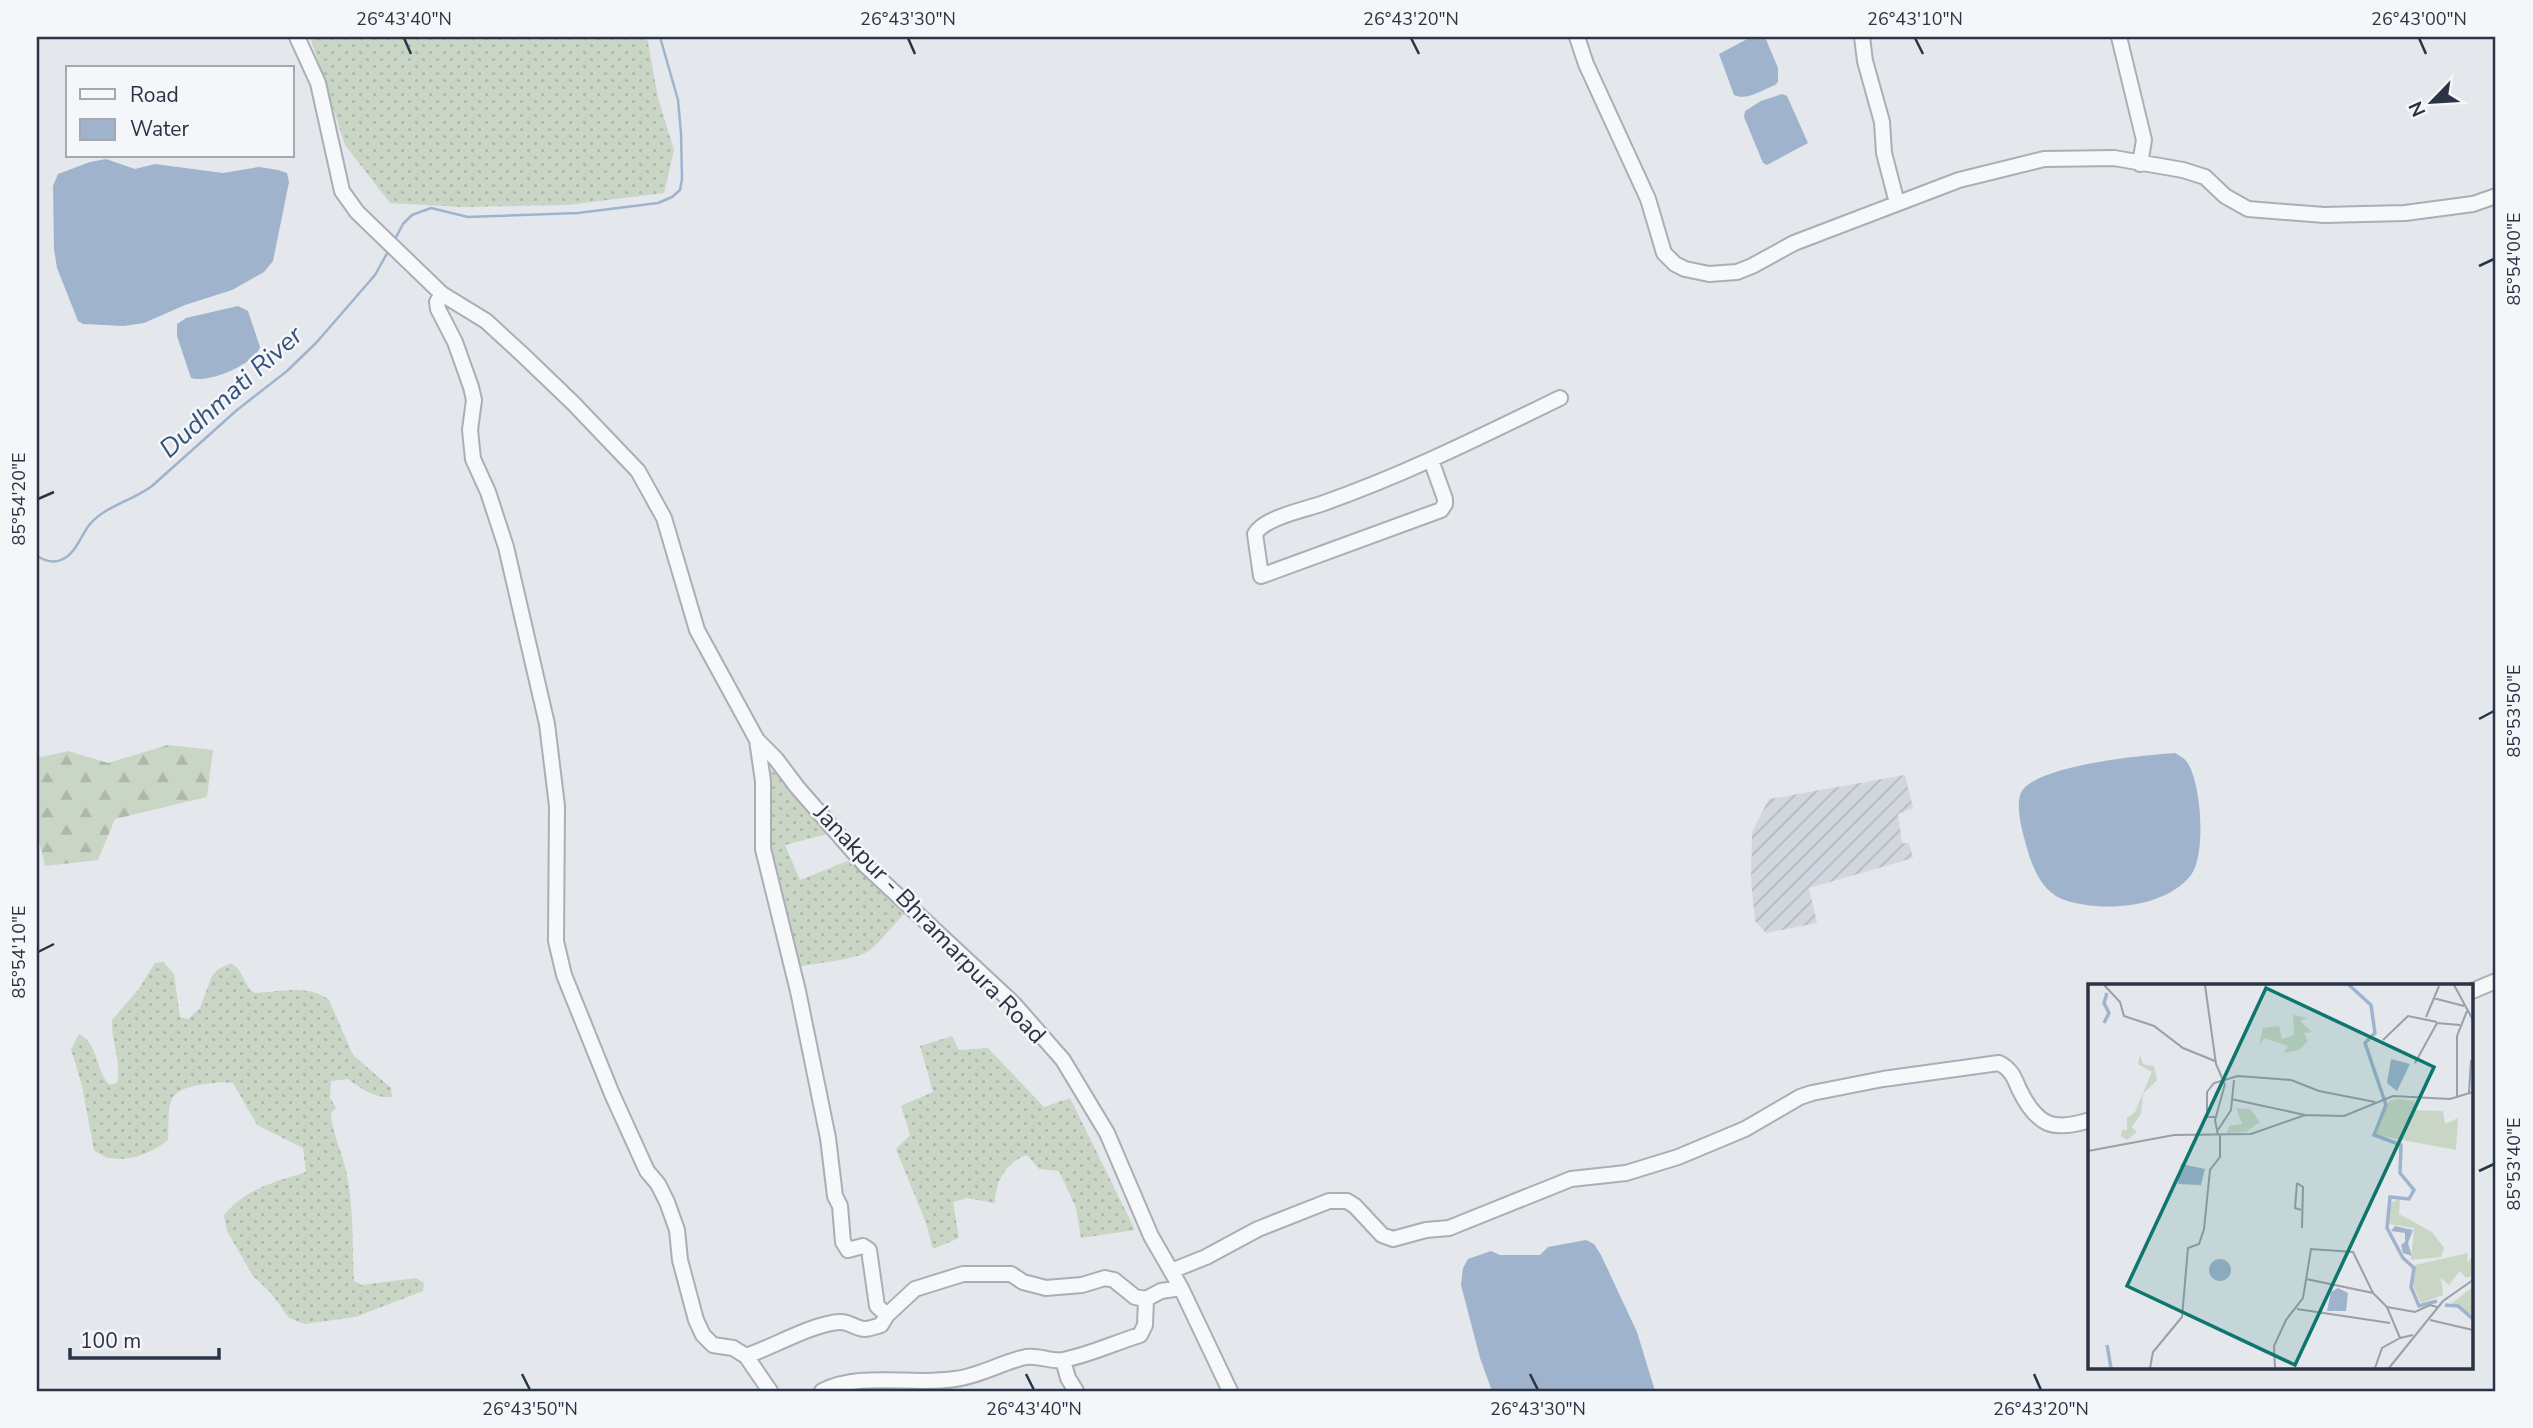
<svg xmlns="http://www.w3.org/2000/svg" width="2533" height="1428" font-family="'Nunito Sans',sans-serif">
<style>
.industrial{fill:url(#industrial-furrows)}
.grass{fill:url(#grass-dots)}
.forest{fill:url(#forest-firs)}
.water{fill:#9fb4cc}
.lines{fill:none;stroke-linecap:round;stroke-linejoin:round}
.stream{stroke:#9fb4cc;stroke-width:2.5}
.minor-casing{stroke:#a9aeb7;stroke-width:18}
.minor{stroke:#f7f8fa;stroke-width:14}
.ticks{fill:none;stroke:#2b3445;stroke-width:2.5}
.labels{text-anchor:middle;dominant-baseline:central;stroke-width:5;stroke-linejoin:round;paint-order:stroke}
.street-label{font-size:24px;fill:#2b3445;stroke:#f4f6f9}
.water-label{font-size:26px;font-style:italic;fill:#34527a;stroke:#f4f6f9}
.inset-river{fill:none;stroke:#9fb4cc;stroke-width:3.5}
.inset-road{fill:none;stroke:#9a9fa9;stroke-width:2}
.view{fill:#0f766e;fill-opacity:0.15;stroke:#0f766e;stroke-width:3.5}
.inset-edge{fill:none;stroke:#2b3445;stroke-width:3.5}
.neatline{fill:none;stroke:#2b3445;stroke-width:2.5}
.ticks-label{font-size:18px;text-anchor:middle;fill:#2b3445}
</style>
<defs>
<pattern id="industrial-furrows" width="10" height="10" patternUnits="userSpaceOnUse" patternTransform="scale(1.75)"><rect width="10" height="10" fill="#d2d6de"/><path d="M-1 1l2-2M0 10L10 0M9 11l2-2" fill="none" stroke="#b4b8c0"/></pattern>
<pattern id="grass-dots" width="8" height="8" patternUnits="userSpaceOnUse" patternTransform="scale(1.75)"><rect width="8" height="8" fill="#c9d6c5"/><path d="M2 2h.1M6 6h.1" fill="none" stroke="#adb8ab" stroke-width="1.8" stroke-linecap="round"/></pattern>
<pattern id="forest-firs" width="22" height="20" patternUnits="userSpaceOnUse" patternTransform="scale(1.75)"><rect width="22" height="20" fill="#c9d6c5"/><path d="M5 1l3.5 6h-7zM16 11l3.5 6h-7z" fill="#adb8ab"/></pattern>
</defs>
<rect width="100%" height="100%" fill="#e4e7ec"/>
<path class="industrial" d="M1905,775L1913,808L1898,814L1902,843H1909L1913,858L1809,888L1817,923L1766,933L1755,921L1751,880L1752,832L1769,799Z"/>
<path class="grass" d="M310,37H647L658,98L674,150L664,193L567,205L462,207L390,203L345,145Z
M764,764L779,776L827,834L785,845L800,880L850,860L905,913C894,924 883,939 870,950C855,961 818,962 799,967L767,851Z
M163,962L174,974L180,1017L188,1019L200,1008L212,976L217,970L231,963C244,970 243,986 255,993C280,992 308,984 329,1000L353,1055L391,1088L392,1097C374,1099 361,1088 348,1079L331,1081L330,1098L336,1108L331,1113C332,1133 342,1152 346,1171C354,1207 352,1244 354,1281L361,1285L416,1278L424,1283L423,1291L355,1317L305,1324L289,1318L271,1293L253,1276L227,1231L224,1215C245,1189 275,1182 306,1172L303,1148L257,1125L233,1083C222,1081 211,1083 199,1085C162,1091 170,1109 168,1140C149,1156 115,1168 94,1150L82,1086L71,1049L79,1034C99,1043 95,1072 110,1085L117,1083C122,1061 111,1042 112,1020L138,990L155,963Z
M952,1036L959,1050L988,1048L1044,1107L1070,1098L1135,1230L1081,1238L1076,1208L1059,1171L1039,1169L1027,1155C1006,1162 995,1182 995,1203L967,1198L953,1202L959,1238L933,1249L926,1223L896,1149L910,1135L901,1106L933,1092L920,1046Z"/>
<path class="forest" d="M168,745L213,750L207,797L115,819L98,860L45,866L37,832V758L68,751L108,763Z"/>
<path class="water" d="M1751,37H1765L1778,68V82L1775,85C1762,90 1747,101 1734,95L1719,54Z
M1782,94L1787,96L1808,143L1767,165L1763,163L1744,117L1745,111L1761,101Z
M106,159L135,169L155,164L223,173L259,167L278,170L287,173L289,182L273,261L264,272L232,290L185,305L144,323L124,326L83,324L78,321L57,268L54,249L53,186L58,174L90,162Z
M238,306L248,311L260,347C255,364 208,384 191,378L177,336V324L186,318Z
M2175,753C2180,756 2184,758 2187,762C2202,784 2206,855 2191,875C2165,909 2098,913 2062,899C2042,891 2032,867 2027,848C2023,834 2014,804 2022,791C2038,765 2145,755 2175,753Z
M1586,1240L1594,1244L1601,1255L1637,1332L1655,1391H1492L1480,1358L1461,1285L1463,1268L1468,1259L1491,1251L1500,1255H1540L1548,1247Z"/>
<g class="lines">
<path class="stream" d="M394,241L403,224L412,215L431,208L468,217L578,213L658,203L672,197L680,190L682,179L681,133L678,100L660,37
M37,556C45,561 54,564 63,559C76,553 81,535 90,524C107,505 132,501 152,486L237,410L287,371L316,343L375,275L389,250"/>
<defs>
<path id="minor" d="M297,37L318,83L342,191L357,212L442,294L486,321L523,355L573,403L638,471L664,518L697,630L757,740L776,759L797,787L865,865L1013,1003L1063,1060L1107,1133L1151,1236L1181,1288L1230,1391
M1577,37L1586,64L1648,199L1664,253L1675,264L1685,269L1709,274L1737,272L1752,266L1794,243L1959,180L2044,159L2114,158L2183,170L2205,177L2225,196L2248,209L2324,215L2405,213L2473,204L2496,196
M1862,37L1865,61L1882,122L1884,153L1897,203
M2119,37L2144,140L2140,164
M442,294L437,302L438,309L455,342L471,387L474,400L470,430L473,459L488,492L506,547L547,724L557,806L556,941L564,975L612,1094L647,1171L658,1184L667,1202L677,1230L680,1260L696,1320L703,1335L713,1345L733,1348L746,1356L770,1391
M1431,460L1445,499V504L1441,510L1261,576L1255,534C1264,518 1303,510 1321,504C1404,475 1482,436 1560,398
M757,740L763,781V849L798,991L828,1138L835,1196L840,1206L843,1242L848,1250L863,1246L869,1250L877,1306L887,1315
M2472,991L2496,981
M1171,1271L1206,1257L1258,1229L1329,1201H1347L1355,1206L1382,1235L1393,1239L1426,1230L1449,1228L1571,1179L1626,1173L1678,1157L1745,1129L1800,1097L1812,1093L1883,1079L1999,1063C2011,1069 2014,1077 2019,1089C2037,1126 2053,1132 2090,1120
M746,1356C773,1347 812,1324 839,1322C849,1321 856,1329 865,1329C870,1329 877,1326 881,1325L887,1315L915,1289L963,1274H1011L1023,1282L1046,1288L1082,1285L1105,1278L1114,1280L1135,1297L1146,1299
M1063,1360L1068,1378L1076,1391
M822,1391C863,1371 912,1386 955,1379C980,1376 1002,1362 1026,1357C1039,1355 1051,1362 1063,1360C1089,1355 1114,1343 1140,1335L1145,1325L1146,1299L1161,1291L1181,1288"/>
</defs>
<use href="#minor" class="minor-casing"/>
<use href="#minor" class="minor"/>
</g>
<path class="ticks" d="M404,38L411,54M908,38L915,54M1411,38L1419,54M1915,38L1923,54M2419,38L2426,54M2479,266L2494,259M38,499L54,492M2479,719L2494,711M38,952L54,944M2479,1171L2494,1164M522,1374L530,1390M1026,1374L1034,1390M1530,1374L1538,1390M2034,1374L2041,1390"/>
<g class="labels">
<g class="street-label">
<text transform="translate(930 924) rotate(46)">Janakpur - Bhramarpura Road</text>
</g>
<g class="water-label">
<text transform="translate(231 392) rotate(-42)">Dudhmati River</text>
</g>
</g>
<g transform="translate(2088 984)">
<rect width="385" height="385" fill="#e4e7ec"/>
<path d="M205,31L219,34L212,37L224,48L216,49L220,57L211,66L196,69L200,62L176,54L171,62L175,44L191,42L194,55L206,51ZM52,71L55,80L66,82L69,96L55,110L53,130L44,143L49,148L39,156L33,152L34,146H39V134L47,128L64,88L50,80ZM310,115L327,117L325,126L355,127L357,140L370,134L368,166L288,151L301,117ZM148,124L162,125L172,138L158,148L139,149L141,142L154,140ZM312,215L311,230L344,248L356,264L353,273L323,276L326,244L301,240L302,219ZM380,269L379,279L385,272V291L378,294L372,287L361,301L353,294L355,311L333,319L324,299L327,281ZM385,303V333L364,319Z" fill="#c9d6c5"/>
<path d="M303,75L322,80L309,107L299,99ZM93,180L117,185L113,201L90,200ZM307,242L325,246L320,259L324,272L315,269L313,261L317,258V249L303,247ZM121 286a11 11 0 1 1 22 0a11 11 0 1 1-22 0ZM250,304L260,309L258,327H239L243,308Z" fill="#9fb4cc"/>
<path class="inset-river" d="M261,1L283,21L287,49L277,59L298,121L286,151L313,161L312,189L326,206L321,215L302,213L299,244L315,274L326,284L323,303L331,322L349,317M16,39L21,29L16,19L19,9M357,321L370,322L385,335M19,361L23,384"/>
<path class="inset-road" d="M16,1L32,18L36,32L66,42L95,64L127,77M117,1L128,80L137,101M366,1L385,36M345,14L376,22M338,33L351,2M295,56L320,32L349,38M327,79L349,39L372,41M381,109L383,76M369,114V52L379,27M143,115L217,131M128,133H119V108L126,99L150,92L203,96L231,107L287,118M130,146L143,126L146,96M130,151L127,136L137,100M0,167L86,151L163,150L217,131L256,132L305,112L362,115L385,108M209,199L215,203L214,244M209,199L207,224L213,226M218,295L285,309L299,323L312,354L325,351M299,323L327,328L342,321L349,323M209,325L302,339M342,336L385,346M62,384L65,368L94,333L100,264L111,260L116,245L122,186L132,173V151M187,384L186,362L198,336L215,314L223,265L265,268L285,309M287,384L294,364L312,354M301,384L355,317L385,296"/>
<path class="view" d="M178,4L346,83L207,381L39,302Z"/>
<rect width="385" height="385" class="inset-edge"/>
</g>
<rect width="2533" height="1428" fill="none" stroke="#f4f6f9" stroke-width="77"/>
<rect x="66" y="66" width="228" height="91" fill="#f4f6f9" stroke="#a4a8b1" stroke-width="2"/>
<rect x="80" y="89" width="35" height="10" fill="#f7f8fa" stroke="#a4a8b1" stroke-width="2"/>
<text x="130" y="102" font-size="21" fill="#2b3445">Road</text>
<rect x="80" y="119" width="35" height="21" fill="#9fb4cc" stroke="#a4a8b1" stroke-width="2"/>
<text x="130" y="136" font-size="21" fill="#2b3445">Water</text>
<g transform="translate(2432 102) rotate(245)" stroke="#f4f6f9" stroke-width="5" paint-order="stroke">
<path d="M0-5L12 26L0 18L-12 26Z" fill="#2b3445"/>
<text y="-10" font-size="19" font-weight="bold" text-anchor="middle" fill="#2b3445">N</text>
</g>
<path d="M70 1348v10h149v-10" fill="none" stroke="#2b3445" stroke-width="3.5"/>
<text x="80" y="1348" font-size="21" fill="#2b3445" stroke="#f4f6f9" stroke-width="5" paint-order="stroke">100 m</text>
<rect x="38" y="38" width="2456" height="1352" class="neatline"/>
<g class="ticks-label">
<text x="404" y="25">26°43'40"N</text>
<text x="908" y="25">26°43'30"N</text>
<text x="1411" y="25">26°43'20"N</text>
<text x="1915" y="25">26°43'10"N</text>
<text x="2419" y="25">26°43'00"N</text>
<text transform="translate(2514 259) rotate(-90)" y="6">85°54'00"E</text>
<text transform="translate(19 499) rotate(-90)" y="6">85°54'20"E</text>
<text transform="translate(2514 711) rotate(-90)" y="6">85°53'50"E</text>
<text transform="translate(19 952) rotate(-90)" y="6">85°54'10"E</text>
<text transform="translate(2514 1164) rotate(-90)" y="6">85°53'40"E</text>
<text x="530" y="1415">26°43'50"N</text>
<text x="1034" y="1415">26°43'40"N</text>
<text x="1538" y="1415">26°43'30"N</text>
<text x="2041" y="1415">26°43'20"N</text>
</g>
</svg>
